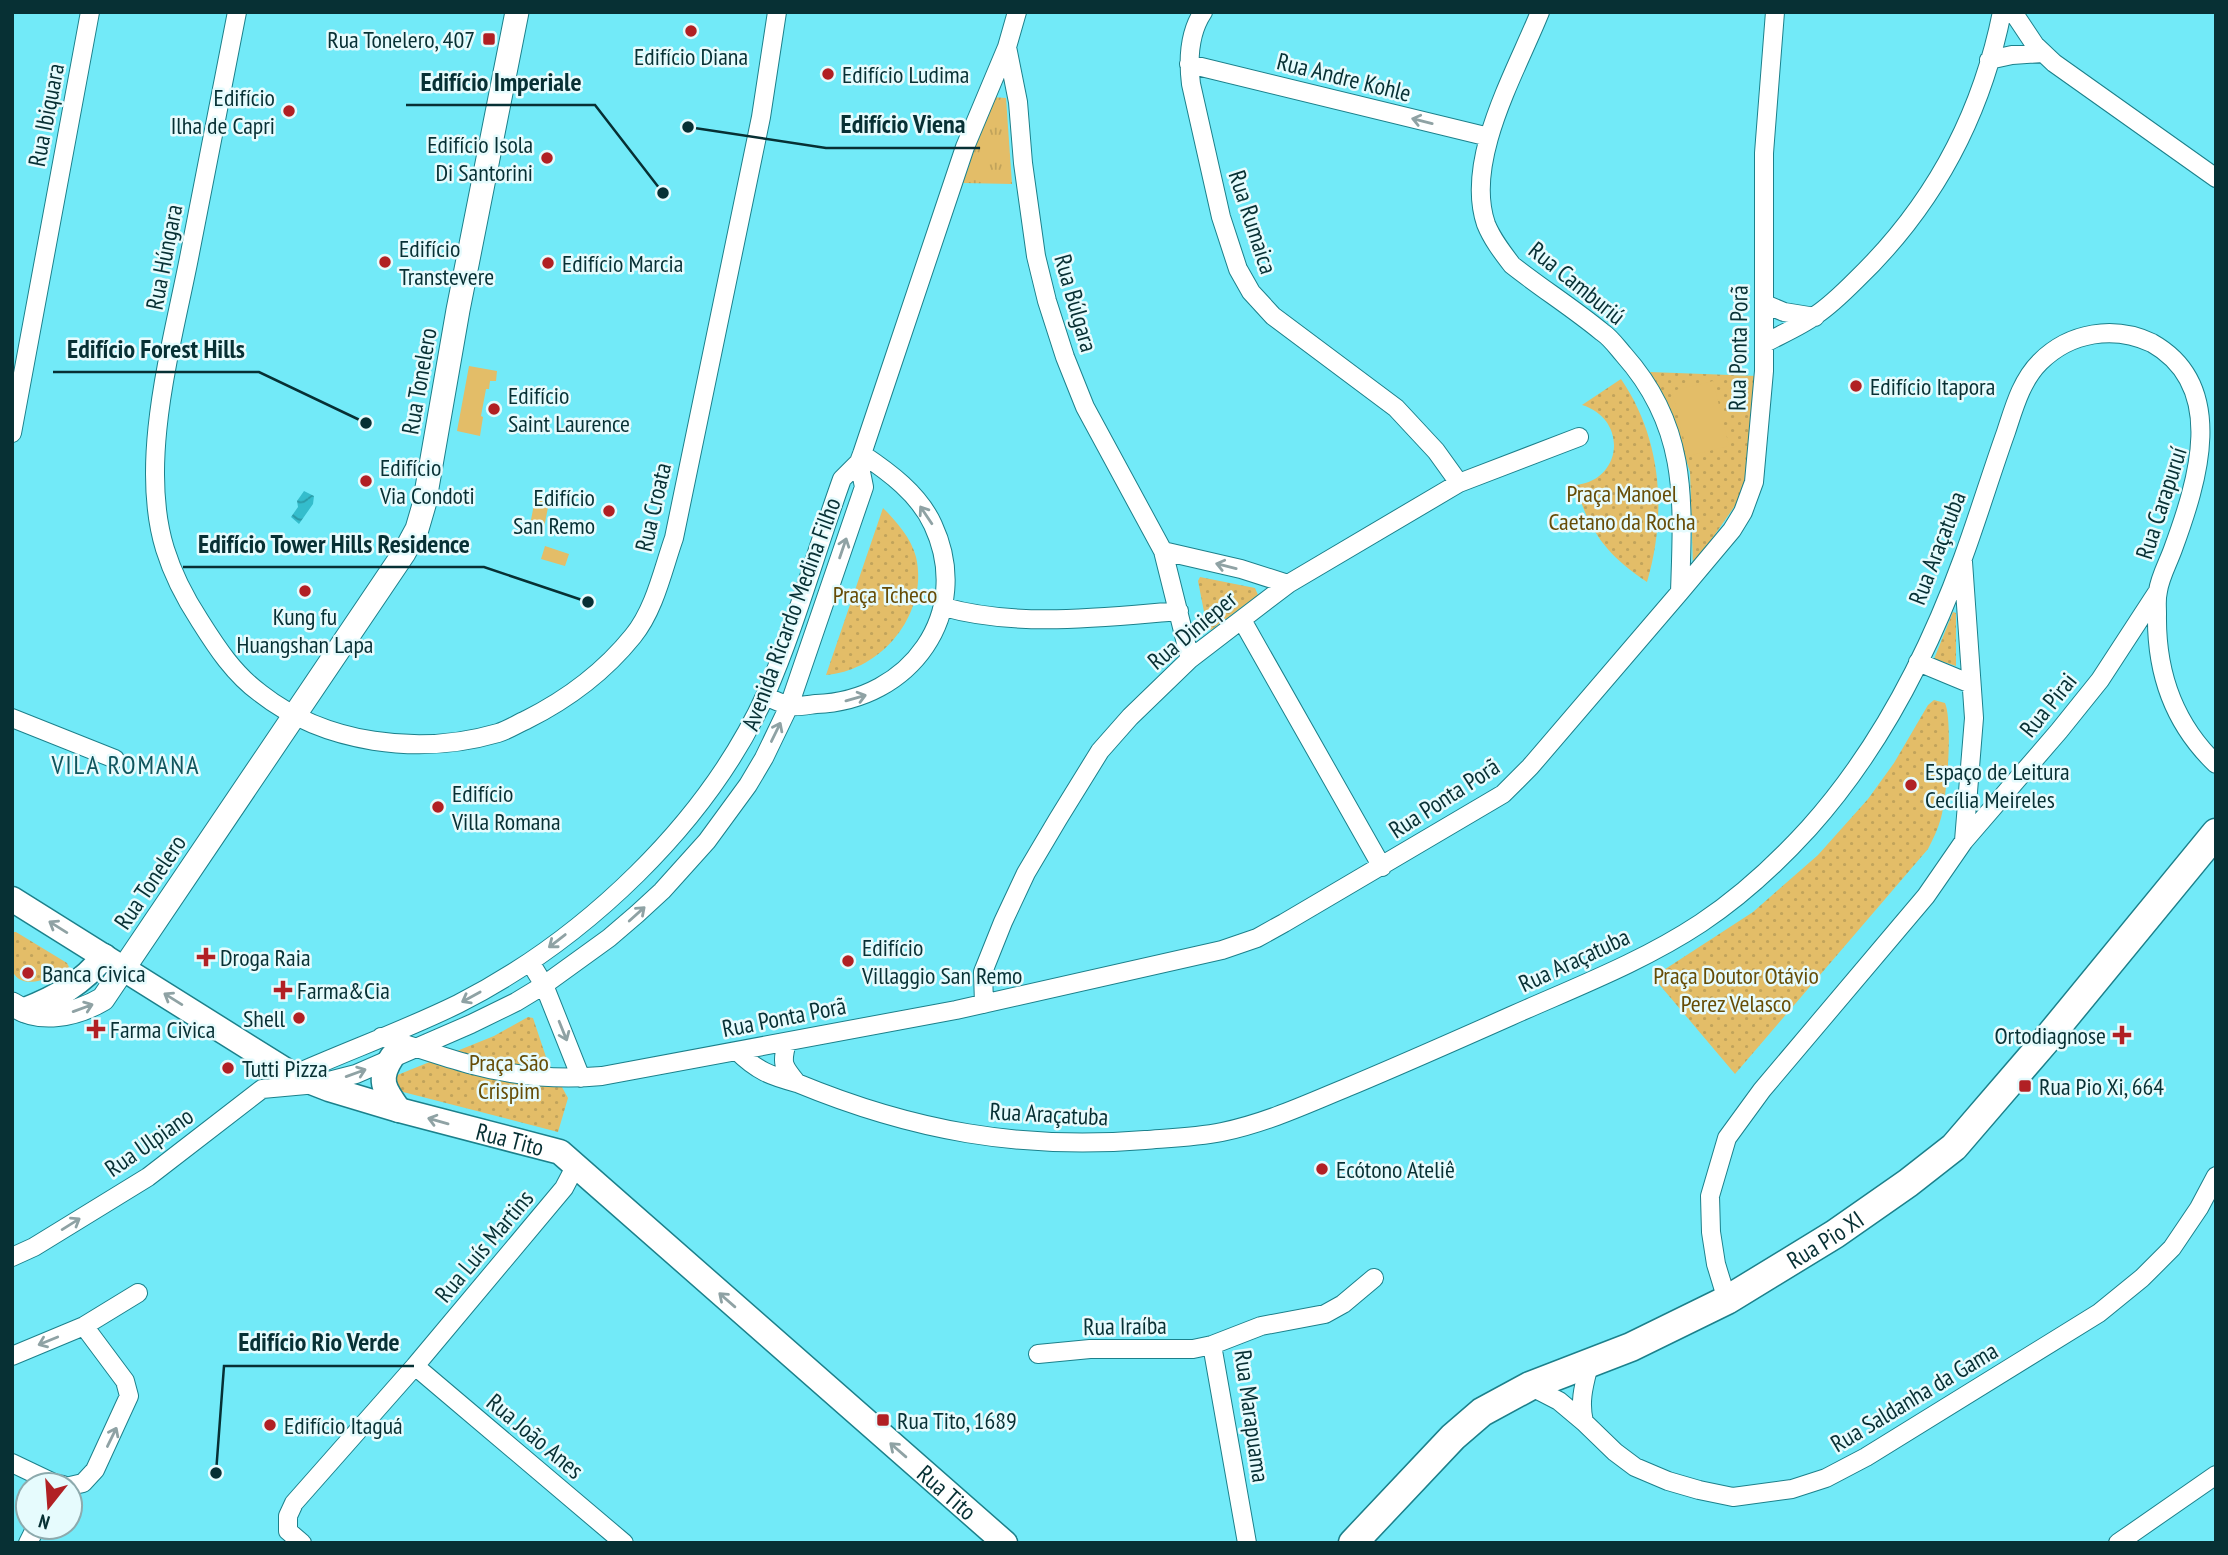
<svg xmlns="http://www.w3.org/2000/svg" width="2228" height="1555" font-family="'PT Sans Narrow',sans-serif">
<style>
.grass{fill:url(#grass-tufts)}
.park{fill:url(#park-dots)}
.garden{fill:#e3bd68}
.water{fill:url(#water-waves)}
.lines{fill:none;stroke-linecap:round;stroke-linejoin:round}
.minor-casing{stroke:#1c808b;stroke-width:20}
.tertiary-casing{stroke:#1c808b;stroke-width:25}
.secondary-casing{stroke:#1c808b;stroke-width:27}
.primary-casing{stroke:#1c808b;stroke-width:31}
.minor{stroke:#fff;stroke-width:18}
.tertiary{stroke:#fff;stroke-width:23}
.secondary{stroke:#fff;stroke-width:24}
.primary{stroke:#fff;stroke-width:28}
.oneway{stroke:#8fa2a4}
.poi-dot{fill:#b12024;stroke:#e6fbfd;stroke-width:2.5}
.labels{text-anchor:middle;dominant-baseline:central;stroke-width:5;stroke-linejoin:round;paint-order:stroke}
.poi-label{font-size:24px;fill:#073034;stroke:#e6fbfd;text-anchor:start}
.street-label{font-size:24px;fill:#073034;stroke:#e6fbfd}
.park-label{font-size:24px;fill:#664c06;stroke:#e6fbfd}
.neighbourhood-label{font-size:26px;letter-spacing:2px;fill:#0f555d;stroke:#e6fbfd}
.leader{fill:none;stroke:#073034;stroke-width:2.5}
.callout-dot{fill:#073034;stroke:#e6fbfd;stroke-width:2.5}
.callout-label{font-size:26px;text-anchor:middle;font-weight:bold;fill:#073034;stroke:#e6fbfd;stroke-width:5;stroke-linejoin:round;paint-order:stroke}
</style>
<defs>
<pattern id="grass-tufts" width="24" height="20" patternUnits="userSpaceOnUse" patternTransform="scale(1.75)"><rect width="24" height="20" fill="#e3bd68"/><path d="M3 7l-1-3M5 7V3M7 7l1-3M15 17l-1-3M17 17v-4M19 17l1-3" fill="none" stroke="#c1a35b"/></pattern>
<pattern id="park-dots" width="8" height="8" patternUnits="userSpaceOnUse" patternTransform="scale(1.75)"><rect width="8" height="8" fill="#e3bd68"/><path d="M2 2h.1M6 6h.1" fill="none" stroke="#c1a35b" stroke-width="1.8" stroke-linecap="round"/></pattern>
<pattern id="water-waves" width="16" height="10" patternUnits="userSpaceOnUse" patternTransform="scale(1.75)"><rect width="16" height="10" fill="#34bdcc"/><path d="M0 5q4-4 8 0t8 0" fill="none" stroke="#2a9aa6"/></pattern>
</defs>
<rect width="100%" height="100%" fill="#72eaf8"/>
<path class="grass" d="M992,97L1006,98L1012,184L963,183Z"/>
<path class="park" d="M1650,372L1757,376L1748,478L1739,500L1693,566L1690,472L1667,403Z
M1621,379C1662,439 1667,514 1647,582C1608,556 1588,531 1576,485C1623,480 1628,419 1582,405Z
M883,508C897,522 911,538 916,557C929,613 882,671 826,675Z
M1200,577L1255,588L1258,595L1211,630L1207,627L1198,581Z
M1953,612L1956,613V666L1934,659Z
M1934,700L1945,703C1953,722 1947,796 1941,818C1938,829 1933,839 1928,849L1735,1074L1653,977L1753,912L1818,855L1868,799L1894,763L1928,705Z
M12,932H16L67,963L69,967C57,975 23,993 13,972C9,962 12,944 12,932Z
M528,1017L533,1018L547,1060L568,1098L558,1132L403,1092L390,1078L494,1036Z"/>
<path class="garden" d="M469,366L497,371L496,381H490L489,389H486L481,416L483,417L480,436L457,431Z
M1713,381L1729,446L1688,456L1672,391Z
M536,494L550,497L544,528L530,525Z
M545,546L569,554L565,566L541,559Z"/>
<path class="water" d="M304,491L314,496L313,504L299,524L291,517L298,507L297,501Z"/>
<g class="lines">
<defs>
<path id="minor" d="M237,12C221,94 205,176 189,258C172,345 138,462 165,549C173,575 185,598 200,621C217,648 234,674 260,693C325,744 419,756 498,733C508,730 517,724 526,720C568,699 604,672 633,636C655,609 663,569 674,538L761,117L777,12
M1203,12C1189,33 1188,60 1191,84L1221,217L1238,269L1251,292L1273,316L1396,408L1436,451L1459,483
M1540,12C1516,72 1464,160 1486,224C1492,239 1502,252 1512,265C1541,288 1573,308 1602,332C1611,338 1617,347 1624,355C1689,428 1683,502 1680,592
M2013,12L2035,45L2054,63L2216,178
M1007,47L1018,102L1023,163L1036,256L1047,301L1065,357L1085,407L1163,551L1190,659
M1989,60L2012,55L2043,53
M1189,64L1489,137
M1765,304L1784,312L1815,317
M1765,343C1782,334 1801,326 1816,315C1831,305 1844,292 1856,280C1933,206 1981,117 2002,12
M12,433L90,12
M1163,551L1241,569L1288,584
M1963,562L1974,718L1964,841
M944,607C1018,628 1104,617 1179,611
M1242,620L1382,867
M1918,662L1971,684
M765,696C772,699 782,704 790,706C798,707 808,705 816,704C910,701 974,613 933,525C919,494 889,472 862,454
M12,718L115,759
M530,962L544,985L581,1078
M984,1004L983,972L1003,922L1026,873L1058,819L1100,751L1130,717L1190,659L1288,584L1459,483L1579,437
M381,1037C410,1045 439,1056 469,1064C513,1076 557,1080 602,1076L956,1010L1222,950L1257,938L1284,923L1503,794L1530,767L1680,592L1732,530L1743,512L1754,482L1764,371V153L1775,12
M737,1051C757,1071 771,1076 797,1083C783,1066 781,1064 787,1042
M293,1075C347,1051 405,1030 458,1004C584,940 707,824 766,694C796,625 816,551 842,479L859,462
M797,1083C913,1131 1020,1150 1145,1140C1171,1138 1197,1137 1222,1132C1266,1123 1307,1104 1348,1087C1403,1064 1457,1040 1511,1016C1576,987 1642,962 1701,923C1740,897 1778,862 1809,828C1878,751 1928,654 1963,558C1978,517 1991,474 2006,432C2014,408 2021,381 2040,362C2070,332 2114,325 2152,343C2228,386 2198,481 2173,549C2168,563 2160,577 2158,591C2156,599 2157,606 2157,614C2156,672 2173,723 2216,764
M12,1257L34,1247L148,1177L262,1089L317,1084L356,1074L471,1024L516,1002L544,985L609,938L637,914L662,891L707,841L748,785L764,758L789,706L864,487L859,462L862,454L965,147L1007,47L1017,12
M1727,1300L1716,1264L1711,1232L1710,1196L1727,1138L1762,1090L1926,896L1964,841L2059,731L2100,680L2158,591
M1212,1345L1247,1543
M1038,1354L1090,1349H1193L1212,1345L1261,1326L1325,1314L1343,1304L1374,1278
M12,1356L84,1326L138,1293
M415,1366L624,1543
M1530,1386L1559,1401L1584,1422L1615,1452L1635,1467L1668,1481L1699,1490L1733,1497L1792,1489L1826,1478L1866,1457L2099,1313L2142,1278L2172,1248L2199,1208L2216,1176
M1584,1422C1579,1401 1584,1385 1589,1365
M12,1463L56,1484L63,1485
M70,1486L83,1483L95,1470L129,1396L125,1381L84,1326
M28,1543L36,1527
M302,1543L288,1531V1516L294,1503L415,1366L564,1188L575,1167
M2118,1543L2216,1475"/>
<path id="tertiary" d="M12,1004C39,1023 76,1015 103,999L404,553L417,529L424,505L458,310L517,12"/>
<g id="secondary">
<path id="s1" d="M12,899L293,1075L329,1089L399,1110L560,1152L1005,1543"/>
<path d="M25,1010C56,998 83,983 104,956"/>
<path d="M392,1057C377,1080 384,1089 399,1110"/>
</g>
<g id="primary">
<path id="s2" d="M1353,1543L1453,1437L1482,1412L1530,1386L1631,1347L1727,1300L1835,1234L1908,1183L1954,1147L2047,1039L2216,833"/>
</g>
</defs>
<use href="#minor" class="minor-casing"/>
<use href="#tertiary" class="tertiary-casing"/>
<use href="#secondary" class="secondary-casing"/>
<use href="#primary" class="primary-casing"/>
<use href="#minor" class="minor"/>
<use href="#tertiary" class="tertiary"/>
<use href="#secondary" class="secondary"/>
<use href="#primary" class="primary"/>
</g>
<defs><path id="oneway-shaft" d="M-6 0H5M1.5-3L5.5 0L1.5 3" fill="none" stroke-width="1.6" stroke-linecap="round" stroke-linejoin="round" transform="scale(1.75)"/></defs>
<g class="oneway">
<use href="#oneway-shaft" transform="translate(1422 121) rotate(-166)"/>
<use href="#oneway-shaft" transform="translate(926 515) rotate(-124)"/>
<use href="#oneway-shaft" transform="translate(843 548) rotate(-71)"/>
<use href="#oneway-shaft" transform="translate(1226 566) rotate(-166)"/>
<use href="#oneway-shaft" transform="translate(856 698) rotate(-16)"/>
<use href="#oneway-shaft" transform="translate(776 732) rotate(-64)"/>
<use href="#oneway-shaft" transform="translate(637 914) rotate(-42)"/>
<use href="#oneway-shaft" transform="translate(58 927) rotate(-148)"/>
<use href="#oneway-shaft" transform="translate(557 941) rotate(142)"/>
<use href="#oneway-shaft" transform="translate(471 997) rotate(151)"/>
<use href="#oneway-shaft" transform="translate(173 999) rotate(-148)"/>
<use href="#oneway-shaft" transform="translate(83 1008) rotate(-20)"/>
<use href="#oneway-shaft" transform="translate(563 1031) rotate(68)"/>
<use href="#oneway-shaft" transform="translate(356 1073) rotate(-20)"/>
<use href="#oneway-shaft" transform="translate(438 1121) rotate(-164)"/>
<use href="#oneway-shaft" transform="translate(71 1224) rotate(-32)"/>
<use href="#oneway-shaft" transform="translate(727 1300) rotate(-139)"/>
<use href="#oneway-shaft" transform="translate(48 1341) rotate(158)"/>
<use href="#oneway-shaft" transform="translate(112 1437) rotate(-64)"/>
<use href="#oneway-shaft" transform="translate(898 1450) rotate(-139)"/>
</g>
<g class="poi-dot">
<circle cx="691" cy="31" r="7"/>
<rect x="482" y="32" width="14" height="14" rx="3.5"/>
<circle cx="828" cy="74" r="7"/>
<circle cx="289" cy="111" r="7"/>
<circle cx="547" cy="158" r="7"/>
<circle cx="385" cy="262" r="7"/>
<circle cx="548" cy="263" r="7"/>
<circle cx="1856" cy="386" r="7"/>
<circle cx="494" cy="409" r="7"/>
<circle cx="366" cy="481" r="7"/>
<circle cx="609" cy="511" r="7"/>
<circle cx="305" cy="591" r="7"/>
<circle cx="1911" cy="785" r="7"/>
<circle cx="438" cy="807" r="7"/>
<path d="M202.5 946.5h7v7h7v7h-7v7h-7v-7h-7v-7h7z"/>
<circle cx="848" cy="961" r="7"/>
<circle cx="28" cy="973" r="7"/>
<path d="M279.5 979.5h7v7h7v7h-7v7h-7v-7h-7v-7h7z"/>
<circle cx="299" cy="1018" r="7"/>
<path d="M92.5 1018.5h7v7h7v7h-7v7h-7v-7h-7v-7h7z"/>
<path d="M2118.5 1024.5h7v7h7v7h-7v7h-7v-7h-7v-7h7z"/>
<circle cx="228" cy="1068" r="7"/>
<rect x="2018" y="1079" width="14" height="14" rx="3.5"/>
<circle cx="1322" cy="1169" r="7"/>
<rect x="876" y="1413" width="14" height="14" rx="3.5"/>
<circle cx="270" cy="1425" r="7"/>
</g>
<g class="labels">
<g class="poi-label">
<text x="475" y="39" text-anchor="end">Rua Tonelero, 407</text>
<text x="691" y="56" text-anchor="middle">Edifício Diana</text>
<text x="842" y="74">Edifício Ludima</text>
<text x="275" y="97" text-anchor="end">Edifício<tspan x="275" dy="28">Ilha de Capri</tspan></text>
<text x="533" y="144" text-anchor="end">Edifício Isola<tspan x="533" dy="28">Di Santorini</tspan></text>
<text x="399" y="248">Edifício<tspan x="399" dy="28">Transtevere</tspan></text>
<text x="562" y="263">Edifício Marcia</text>
<text x="1870" y="386">Edifício Itapora</text>
<text x="508" y="395">Edifício<tspan x="508" dy="28">Saint Laurence</tspan></text>
<text x="380" y="467">Edifício<tspan x="380" dy="28">Via Condoti</tspan></text>
<text x="595" y="497" text-anchor="end">Edifício<tspan x="595" dy="28">San Remo</tspan></text>
<text x="305" y="616" text-anchor="middle">Kung fu<tspan x="305" dy="28">Huangshan Lapa</tspan></text>
<text x="1925" y="771">Espaço de Leitura<tspan x="1925" dy="28">Cecília Meireles</tspan></text>
<text x="452" y="793">Edifício<tspan x="452" dy="28">Villa Romana</tspan></text>
<text x="862" y="947">Edifício<tspan x="862" dy="28">Villaggio San Remo</tspan></text>
<text x="220" y="957">Droga Raia</text>
<text x="42" y="973">Banca Civica</text>
<text x="297" y="990">Farma&amp;Cia</text>
<text x="285" y="1018" text-anchor="end">Shell</text>
<text x="110" y="1029">Farma Civica</text>
<text x="2106" y="1035" text-anchor="end">Ortodiagnose</text>
<text x="242" y="1068">Tutti Pizza</text>
<text x="2039" y="1086">Rua Pio Xi, 664</text>
<text x="1336" y="1169">Ecótono Ateliê</text>
<text x="897" y="1420">Rua Tito, 1689</text>
<text x="284" y="1425">Edifício Itaguá</text>
</g>
<g class="street-label">
<text transform="translate(1344 77) rotate(14)">Rua Andre Kohle</text>
<text transform="translate(46 115) rotate(-79)">Rua Ibiquara</text>
<text transform="translate(1253 222) rotate(72)">Rua Rumaica</text>
<text transform="translate(164 257) rotate(-79)">Rua Húngara</text>
<text transform="translate(1577 283) rotate(39)">Rua Camburiú</text>
<text transform="translate(1076 303) rotate(74)">Rua Búlgara</text>
<text transform="translate(1738 348) rotate(-89)">Rua Ponta Porã</text>
<text transform="translate(419 381) rotate(-80)">Rua Tonelero</text>
<text transform="translate(2161 503) rotate(-72)">Rua Carapuruí</text>
<text transform="translate(653 507) rotate(-77)">Rua Croata</text>
<text transform="translate(1937 548) rotate(-69)">Rua Araçatuba</text>
<text transform="translate(791 614) rotate(-70)">Avenida Ricardo Medina Filho</text>
<text transform="translate(1192 630) rotate(-40)">Rua Dinieper</text>
<text transform="translate(2048 705) rotate(-51)">Rua Pirai</text>
<text transform="translate(1444 798) rotate(-33)">Rua Ponta Porã</text>
<text transform="translate(150 882) rotate(-56)">Rua Tonelero</text>
<text transform="translate(1574 960) rotate(-25)">Rua Araçatuba</text>
<text transform="translate(784 1017) rotate(-11)">Rua Ponta Porã</text>
<text transform="translate(1049 1114) rotate(3)">Rua Araçatuba</text>
<text stroke="none"><textPath href="#s1" startOffset="558">Rua Tito</textPath></text>
<text transform="translate(149 1142) rotate(-35)">Rua Ulpiano</text>
<text stroke="none"><textPath href="#s2" startOffset="569">Rua Pio XI</textPath></text>
<text transform="translate(484 1246) rotate(-50)">Rua Luís Martins</text>
<text transform="translate(1125 1326) rotate(-1)">Rua Iraíba</text>
<text transform="translate(1914 1397) rotate(-31)">Rua Saldanha da Gama</text>
<text transform="translate(1252 1416) rotate(82)">Rua Marapuama</text>
<text transform="translate(535 1436) rotate(40)">Rua João Anes</text>
<text stroke="none"><textPath href="#s1" startOffset="1125">Rua Tito</textPath></text>
</g>
<g class="park-label">
<text x="1622" y="493">Praça Manoel<tspan x="1622" dy="28">Caetano da Rocha</tspan></text>
<text x="885" y="594">Praça Tcheco</text>
<text x="1736" y="975">Praça Doutor Otávio<tspan x="1736" dy="28">Perez Velasco</tspan></text>
<text x="509" y="1062">Praça São<tspan x="509" dy="28">Crispim</tspan></text>
</g>
<g class="neighbourhood-label">
<text x="126" y="764">VILA ROMANA</text>
</g>
</g>
<path class="leader" d="M663 193L595 105H406M688 127L826 148H980M366 423L259 372H53M588 602L484 567H183M216 1473L224 1366H414"/>
<g class="callout-dot">
<circle cx="663" cy="193" r="7"/>
<circle cx="688" cy="127" r="7"/>
<circle cx="366" cy="423" r="7"/>
<circle cx="588" cy="602" r="7"/>
<circle cx="216" cy="1473" r="7"/>
</g>
<g class="callout-label">
<text x="501" y="91">Edifício Imperiale</text>
<text x="903" y="133">Edifício Viena</text>
<text x="156" y="358">Edifício Forest Hills</text>
<text x="334" y="553">Edifício Tower Hills Residence</text>
<text x="319" y="1351">Edifício Rio Verde</text>
</g>
<rect width="2228" height="1555" fill="none" stroke="#073034" stroke-width="28"/>
<g transform="translate(49 1506) rotate(197)"><circle r="33" fill="#e6fbfd" stroke="#8daaad" stroke-width="2"/>
<path d="M0-5L12 26L0 18L-12 26Z" fill="#b12024"/>
<text y="-10" font-size="19" font-weight="bold" text-anchor="middle" fill="#073034">N</text>
</g>
</svg>
